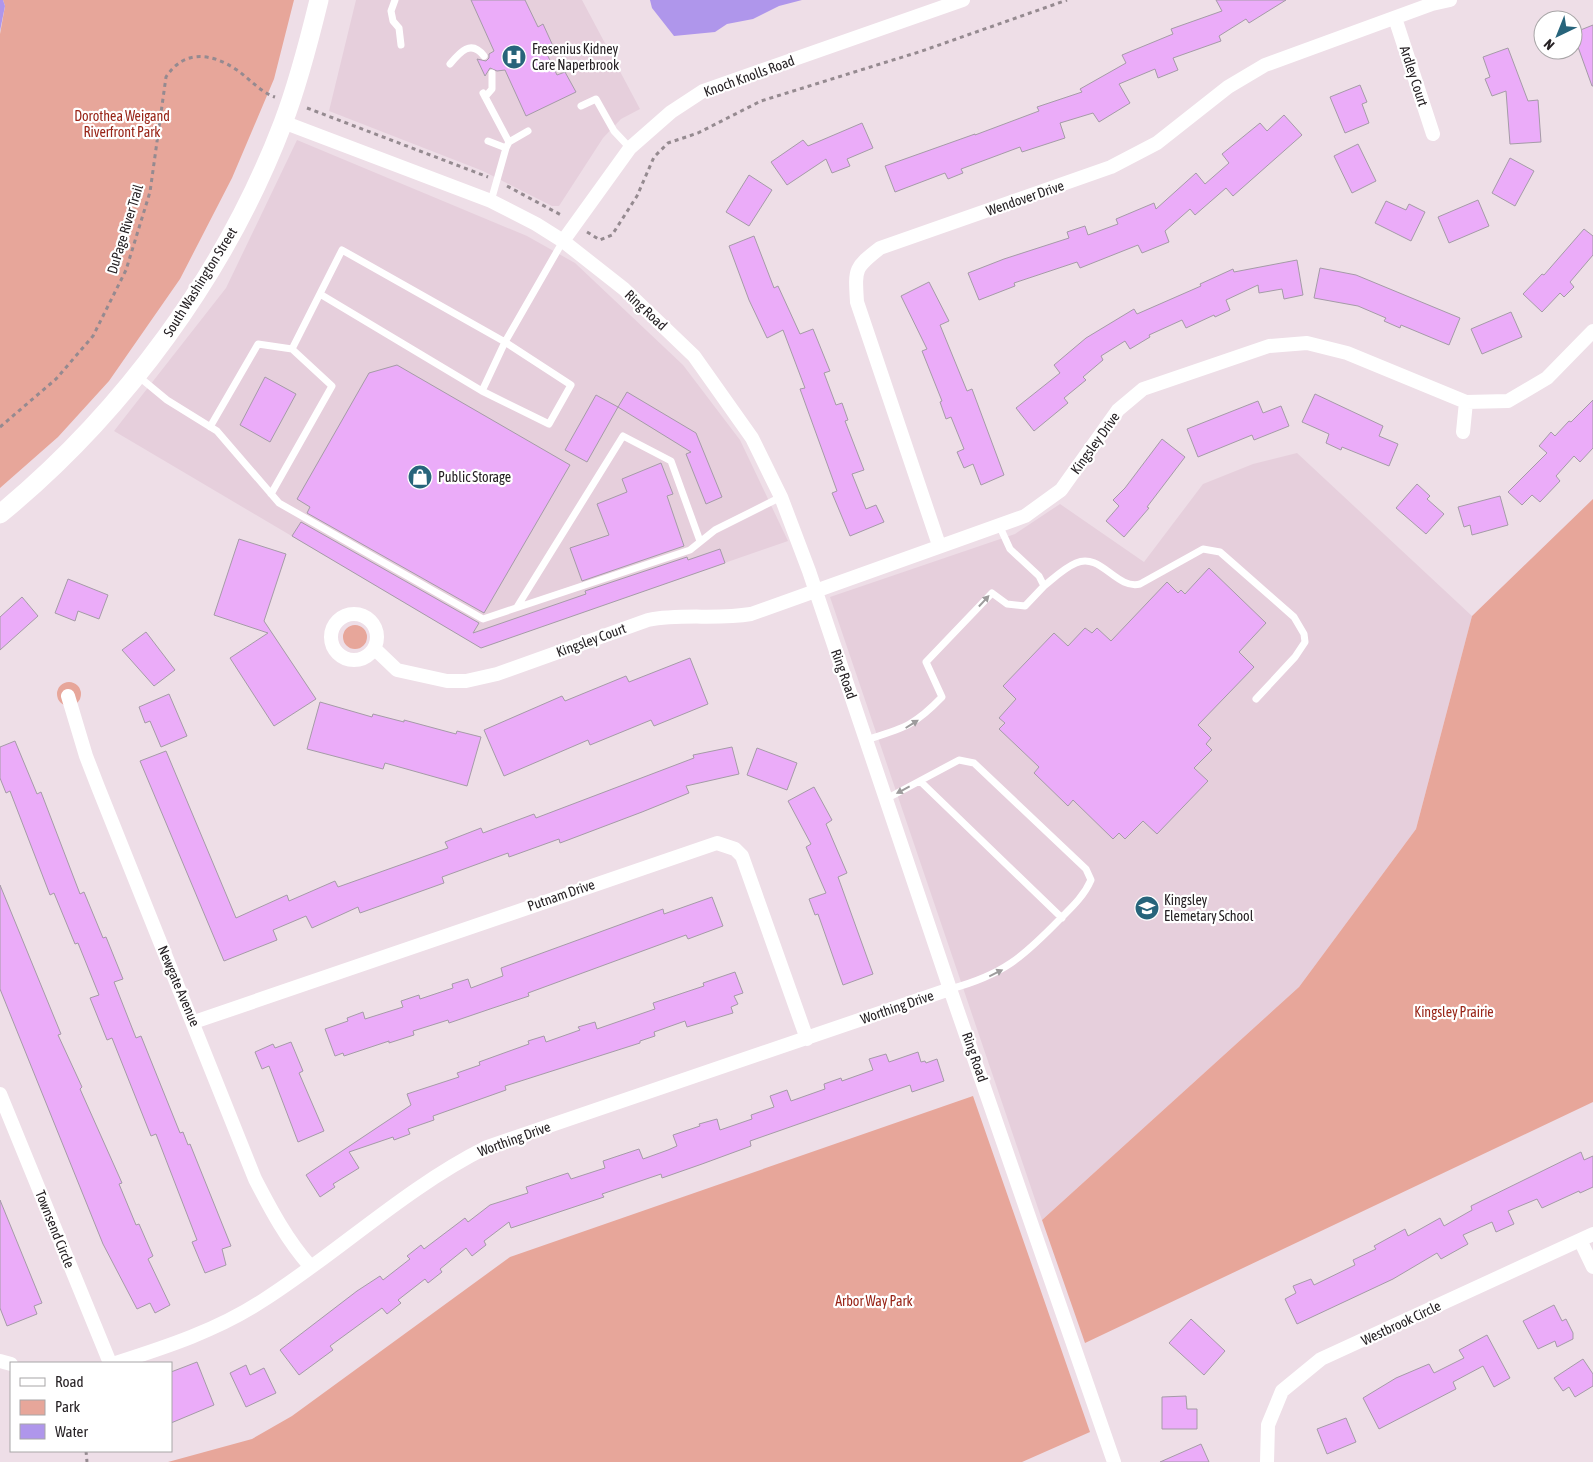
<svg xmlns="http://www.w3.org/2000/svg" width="1593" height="1462" font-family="'Asap Condensed',sans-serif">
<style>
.built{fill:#e6cfdc}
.green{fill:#e7a69a}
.water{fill:#af96eb}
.building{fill:#ebacf9;stroke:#a59ba7}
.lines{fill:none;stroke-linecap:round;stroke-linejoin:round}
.path{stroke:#958a90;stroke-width:3;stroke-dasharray:4 4;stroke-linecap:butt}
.lane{stroke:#fff;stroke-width:7}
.street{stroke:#fff;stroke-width:14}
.secondary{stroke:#fff;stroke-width:19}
.oneway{fill:#9d9b9c}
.labels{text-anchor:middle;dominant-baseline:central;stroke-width:4.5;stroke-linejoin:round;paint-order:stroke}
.poi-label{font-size:14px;fill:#262124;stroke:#fff;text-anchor:start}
.street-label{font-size:14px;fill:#262124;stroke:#fff}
.park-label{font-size:14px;fill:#982417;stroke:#fff}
</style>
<rect width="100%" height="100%" fill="#eedee7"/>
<path class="built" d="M356,0H582L640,109L621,119L603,138L559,206H552L483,171L329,111Z
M297,140L527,236L575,263L683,365L740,440L788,541L481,648L114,431L226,288Z
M1297,453L1472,616L1416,829L1299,987L1042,1220L830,597L1015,534L1060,504L1144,562L1203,484L1253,464Z"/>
<path class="green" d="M3,0H294L274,79L232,178L180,279L109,381L58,437L0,488V34L5,6Z
M1593,499V1102L1085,1343L1042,1220L1299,987L1416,829L1472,616Z
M343 637a12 12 0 1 1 24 0a12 12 0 1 1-24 0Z
M57 694a12 12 0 1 1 24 0a12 12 0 1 1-24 0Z
M973,1096L1090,1432L1022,1462H168L252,1439L292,1416L510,1257Z"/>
<path class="water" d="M0,0H3L5,6L0,31Z
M650,0H802L779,6L753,19L727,24L715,32L674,36L652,8Z"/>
<path class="building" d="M471,0H525L538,27L543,24L553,46L545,50L557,75L565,72L576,92L526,116L505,70L497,71L490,68L485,76L477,59L486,61L489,58V54L494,51Z
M1216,0H1286L1249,23L1246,19L1219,36L1221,41L1173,58L1178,70L1158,78L1155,69L1119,84L1130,103L1099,122L1093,113L1060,123L1065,138L1022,152L1020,147L961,169L963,173L948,179L945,173L895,192L885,166L975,134V135L1039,111L1037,107L1082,92L1080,89L1126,63L1122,55L1173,34L1171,29L1222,11Z
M1593,25V86H1592L1573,33Z
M1508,48L1528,101L1538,100L1541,142L1510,144L1506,91L1492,96L1485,79L1490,77L1483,57Z
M1360,85L1367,102L1362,104L1369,123L1345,133L1330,97Z
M1284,115L1302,135L1233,196L1226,188L1195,215L1190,209L1165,231L1169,242L1142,253L1138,245L1080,268L1077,262L1014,283L1015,286L979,300L968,273L1004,259L1069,238L1067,232L1085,226L1088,235L1118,224L1116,219L1154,203L1156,209L1196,173L1205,184L1229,163L1222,154L1260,123L1267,131Z
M862,123L873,148L847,159L850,166L832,173L826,159L787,185L771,162L803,140L808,146Z
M1358,144L1376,181L1352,193L1334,156Z
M1510,158L1534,171L1515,206L1492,193Z
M749,175L772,190L749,226L726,212Z
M1478,200L1489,226L1449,243L1438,217Z
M1386,201L1406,210L1409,204L1425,212L1411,241L1375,223Z
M1584,229L1593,236V255L1570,282L1574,287L1564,297L1560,293L1542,312L1523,294L1542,274L1544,275Z
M754,236L774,288L778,286L800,334L813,329L830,371L824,373L836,405L842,403L848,420L845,421L864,470L852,474L866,509L876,505L884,522L850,536L832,493L837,491L800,389L805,388L783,330L767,338L749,300L729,246Z
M1297,260L1303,295L1284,299L1282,289L1259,293L1258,285L1226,300L1230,310L1215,317L1214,315L1186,328L1182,320L1149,335L1150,337L1130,349L1125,341L1101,356L1103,360L1083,377L1086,380L1064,398L1068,403L1034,431L1016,408L1060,373L1054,365L1086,338L1134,309L1137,314L1201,286L1200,284L1233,269L1234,272Z
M1320,268L1356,275L1460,318L1449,345L1401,325L1400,328L1384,321L1386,318L1358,306L1314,298Z
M929,282L949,321L940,325L967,391L972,389L1004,475L981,485L973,464L964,468L957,452L964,449L951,417L946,419L940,402L942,401L922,351L927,349L901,296Z
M1511,312L1522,337L1482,354L1471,329Z
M397,365L570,465L484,613L307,513L310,507L297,499L369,373Z
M265,377L296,394L270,442L240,425Z
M627,392L696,433L722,497L706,504L686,454L691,452L618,407Z
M1315,394L1383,426L1379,436L1398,444L1389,466L1342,447L1341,450L1326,443L1329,434L1302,422Z
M596,395L618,407L587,462L565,450Z
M1593,400V448L1580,462L1574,456L1556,476L1560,481L1540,502L1532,495L1522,505L1508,492L1547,453L1539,446L1551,432L1555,436L1569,421L1571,422Z
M1258,401L1263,413L1281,406L1289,426L1254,440L1252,435L1198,457L1187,429Z
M1162,439L1185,457L1147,507L1149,508L1124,537L1106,521L1119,506L1113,500L1125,488Z
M661,463L673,494L667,496L684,546L582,581L570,548L609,535L597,504L627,492L622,479Z
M1417,484L1430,496L1427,499L1444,514L1426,534L1396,508Z
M1500,496L1508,525L1472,535L1470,525L1464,527L1458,507Z
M301,522L479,623L473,633L586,594L585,591L687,557L688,560L720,549L725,563L481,648L292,536Z
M239,539L286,554L264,621L316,699L274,726L230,658L268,633L214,615Z
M1209,568L1266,623L1239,652L1254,667L1198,725L1211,738L1206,744L1212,750L1194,768L1208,781L1157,834L1143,821L1125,839L1119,833L1113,839L1073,800L1068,806L1034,773L1039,767L999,729L1005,723L999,718L1016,699L1003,686L1054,633L1068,646L1085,628L1092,633L1097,628L1111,641L1167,582L1178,593L1181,590L1185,594Z
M68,579L108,595L99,619L78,611L75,621L55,613Z
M22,597L38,616L0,650V617Z
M146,632L175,670L154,686L122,650Z
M690,658L708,704L654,726L651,720L590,745L588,740L504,776L484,730L562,696L565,701L626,676L629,682Z
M169,694L187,736L161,747L150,721L145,723L139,707Z
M320,702L372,717L373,714L404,722V720L456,734L457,731L481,737L467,786L385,763L383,769L307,749Z
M15,741L37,794L41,792L80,894L84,892L103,938L106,937L123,979L114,982L136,1038L141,1036L180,1133L183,1132L188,1145L190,1144L231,1246L222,1249L226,1265L205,1273L192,1242L197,1240L156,1134L151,1136L112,1038L107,1040L90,998L99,995L78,943L75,944L54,893L50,895L10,791L6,793L0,778V747Z
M732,747L739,774L686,786L689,793L642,812L560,843L559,839L509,857L508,853L442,877L444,883L360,913L358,907L312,928L306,916L273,930L277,940L224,961L140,761L166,751L236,918L287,895L289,901L335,881L338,887L448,848L445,842L481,828L483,833L534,814L536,818L694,758L693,755Z
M757,748L797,763L787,790L747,775Z
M814,787L832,820L826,824L847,873L838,877L873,974L843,985L818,914L815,915L809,899L826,893L806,847L811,844L788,801Z
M0,885L61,1034L58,1035L82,1087L80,1089L122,1183L119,1184L136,1225L139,1224L153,1256L148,1259L170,1305L155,1313L150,1303L137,1309L103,1244L0,989Z
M712,897L723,926L688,939L686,935L528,993L529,996L490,1009L449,1023L448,1020L413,1031L414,1035L389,1043V1041L344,1056L343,1053L335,1056L325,1029L348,1021L347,1018L363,1012L365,1019L403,1007L401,1001L419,995L420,999L453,988L452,984L468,979L471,988L503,976L501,968L663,909L664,914Z
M735,972L743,993L734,996L738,1004L731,1007L733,1013L687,1027L685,1021L654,1032L655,1036L640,1041V1043L505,1086L506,1090L433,1116L434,1120L408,1129L410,1134L394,1140L393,1137L349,1152L359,1168L333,1184L335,1187L320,1197L306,1175L411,1105L407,1094L459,1077L457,1073L480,1065L479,1062L529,1044L528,1041L544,1036L546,1042L580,1030L578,1027L595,1022L597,1029L655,1009L653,1003L704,986L703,983Z
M291,1042L303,1071L299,1073L324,1131L298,1142L269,1066L262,1069L255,1052L273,1044L275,1048Z
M918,1052L921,1062L925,1061L926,1063L937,1059L944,1081L912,1092L910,1085L750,1141L751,1146L702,1164L662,1178L661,1174L602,1194L604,1197L511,1228L509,1222L484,1241L486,1245L472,1256L466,1248L440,1269L442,1272L428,1283L425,1279L398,1300L401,1303L387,1314L382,1308L330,1346L333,1350L299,1375L280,1350L357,1291L380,1276L383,1280L410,1259L407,1256L421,1245L424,1249L465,1218L468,1222L490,1205L528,1193L526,1187L568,1173L571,1179L605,1168L603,1161L639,1149L643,1159L668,1150L677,1146L673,1135L700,1126L699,1124L717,1119L720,1130L752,1119L751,1115L774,1107L770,1096L787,1090L791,1101L825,1089L824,1084L841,1078L842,1081L873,1070L869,1059L886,1054L889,1062Z
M1581,1152L1584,1160L1593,1156V1187L1580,1193L1579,1191L1542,1208L1537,1199L1508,1211L1514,1224L1496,1232L1492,1222L1463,1235L1468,1244L1441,1259L1437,1253L1393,1279L1297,1324L1285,1299L1296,1293L1293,1286L1311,1279L1314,1285L1355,1265L1353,1260L1376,1249L1374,1246L1405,1229L1408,1236L1440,1218L1444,1226L1472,1210L1471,1206Z
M0,1200L42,1303L34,1306L37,1314L7,1326L0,1308Z
M1554,1305L1562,1321L1566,1319L1573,1333V1339L1557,1347L1555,1341L1538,1349L1523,1321Z
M1191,1319L1225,1351L1204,1375L1169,1343Z
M1487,1335L1510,1378L1494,1387L1483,1366L1453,1382L1456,1389L1379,1429L1363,1398L1396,1378L1429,1364L1434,1373L1464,1358L1459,1350Z
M1583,1359L1593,1374V1386L1575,1397L1569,1387L1563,1391L1554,1378Z
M197,1362L214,1405L171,1423V1372Z
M246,1365L250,1375L264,1368L276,1393L246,1407L230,1373Z
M1186,1396L1187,1409H1197V1429H1162V1397Z
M1346,1418L1356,1442L1327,1454L1317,1429Z
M1201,1444L1209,1462H1160Z"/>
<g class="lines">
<path class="path" d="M307,108L488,177
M507,186L563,216
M587,232L600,240L612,235L637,196L654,157L668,143L698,133L761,101L922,51L1067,0
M0,427L56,379L93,336L126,270L150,192L166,77C184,49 212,53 237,70C250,79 260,92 275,97
M86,1451L87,1462"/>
<path class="lane" d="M395,0L391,11L393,21L399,28L401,45
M450,64C460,52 471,39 484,56
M483,93L509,142L506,148
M485,97L492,89V73
M581,106L596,99L614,131L630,148
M488,141L506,148L491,201
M509,142L528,131
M320,294L482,391
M505,342L571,385L549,424L482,391Z
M138,376L167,400L217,431L279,503L483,619L690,550L715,530L781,497
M210,427L258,344L292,349L342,250L505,342L563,241
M271,494L332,386L292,349
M1044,586C1054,578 1064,568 1076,563C1101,552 1116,590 1140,584L1203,549L1220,552L1236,566L1294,617L1304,634L1305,642L1295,657L1256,699
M517,607L623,436L671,461L700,541
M866,740C904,728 914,726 942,697L926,662L992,593L1007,604L1025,606L1044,586L1039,576L1010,549L999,525
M921,782L1062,918
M886,799L959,760L974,763L1086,869L1091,880C1084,896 1072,907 1060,919C1023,957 1003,975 950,989"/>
<path class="street" d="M1395,18L1433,134
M283,122L491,201L536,224L563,241L624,289L694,356L752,438L781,497L809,571L950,989L1114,1462
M563,241L630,148L671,112L703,91L963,0
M1463,432L1466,402
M939,545L857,302C855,269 854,268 880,248L1111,167L1157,143L1228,87L1265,65L1432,4L1450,0
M331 637a23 23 0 1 1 46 0a23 23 0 1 1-46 0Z
M375,649L397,670L447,681H466L497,674L648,620C683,613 716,620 751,614L1025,516L1061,490L1118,410L1143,389L1269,346L1307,343L1347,353L1466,402L1508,401L1547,378L1593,331
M68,696L86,756L98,787L255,1179C271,1210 287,1240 310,1266
M194,1022L717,843L735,849L742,856L807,1039
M0,1094L110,1363
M1580,1240L1593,1267
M0,1361L11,1364
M116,1363C166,1347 218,1330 262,1301C339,1252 405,1188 487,1147L950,989
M1267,1462L1268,1425L1282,1391L1321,1359L1593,1234"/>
<path class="secondary" d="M0,514C123,413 226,273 283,123C298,84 309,41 319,0"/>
</g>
<defs><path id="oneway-solid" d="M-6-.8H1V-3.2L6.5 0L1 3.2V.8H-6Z" transform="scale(1.25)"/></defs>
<g class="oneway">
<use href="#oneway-solid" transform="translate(984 601) rotate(-47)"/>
<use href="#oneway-solid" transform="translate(912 724) rotate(-32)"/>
<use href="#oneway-solid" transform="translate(903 790) rotate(152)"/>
<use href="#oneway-solid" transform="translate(996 973) rotate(-26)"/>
</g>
<defs>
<symbol id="hospital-disc" viewBox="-11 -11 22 22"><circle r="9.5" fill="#27647b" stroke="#fff"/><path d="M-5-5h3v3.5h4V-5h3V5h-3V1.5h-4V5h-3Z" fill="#fff"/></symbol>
<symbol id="shop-disc" viewBox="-11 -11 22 22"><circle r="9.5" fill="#27647b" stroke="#fff"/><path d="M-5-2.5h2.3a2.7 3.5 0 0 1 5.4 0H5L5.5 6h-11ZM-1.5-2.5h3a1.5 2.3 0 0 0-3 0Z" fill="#fff"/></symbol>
<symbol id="school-disc" viewBox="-11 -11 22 22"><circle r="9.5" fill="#27647b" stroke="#fff"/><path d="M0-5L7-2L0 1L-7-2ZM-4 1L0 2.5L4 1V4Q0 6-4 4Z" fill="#fff"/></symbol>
</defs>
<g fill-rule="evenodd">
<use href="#hospital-disc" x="500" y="43" width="28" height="28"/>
<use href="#shop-disc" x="406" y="463" width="28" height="28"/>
<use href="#school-disc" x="1133" y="894" width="28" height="28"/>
</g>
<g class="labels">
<g class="poi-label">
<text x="532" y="49">Fresenius Kidney<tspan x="532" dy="16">Care Naperbrook</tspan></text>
<text x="438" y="477">Public Storage</text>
<text x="1164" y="900">Kingsley<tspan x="1164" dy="16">Elemetary School</tspan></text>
</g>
<g class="street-label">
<text transform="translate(749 76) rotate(-20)">Knoch Knolls Road</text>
<text transform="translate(1414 76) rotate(72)">Ardley Court</text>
<text transform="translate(1025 198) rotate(-19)">Wendover Drive</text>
<text transform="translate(125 229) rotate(-73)">DuPage River Trail</text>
<text transform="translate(200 282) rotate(-58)">South Washington Street</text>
<text transform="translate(646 310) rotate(43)">Ring Road</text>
<text transform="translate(1095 443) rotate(-54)">Kingsley Drive</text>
<text transform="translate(591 640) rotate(-20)">Kingsley Court</text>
<text transform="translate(844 674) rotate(71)">Ring Road</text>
<text transform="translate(561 895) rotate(-19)">Putnam Drive</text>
<text transform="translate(179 986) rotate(67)">Newgate Avenue</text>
<text transform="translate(897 1007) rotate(-19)">Worthing Drive</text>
<text transform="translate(975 1057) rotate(71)">Ring Road</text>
<text transform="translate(514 1139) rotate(-20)">Worthing Drive</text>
<text transform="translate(55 1229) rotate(68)">Townsend Circle</text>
<text transform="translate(1401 1323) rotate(-25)">Westbrook Circle</text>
</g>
<g class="park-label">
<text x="122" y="116">Dorothea Weigand<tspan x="122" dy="16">Riverfront Park</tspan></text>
<text x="1454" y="1012">Kingsley Prairie</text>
<text x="874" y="1301">Arbor Way Park</text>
</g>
</g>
<rect x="10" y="1362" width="162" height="90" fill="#ffffff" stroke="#a8a6a7"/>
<rect x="20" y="1378" width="25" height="8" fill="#ffffff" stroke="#a8a6a7"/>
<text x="55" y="1387" font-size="15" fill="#262124">Road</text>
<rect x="20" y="1400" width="25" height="15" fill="#e7a69a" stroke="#a8a6a7"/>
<text x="55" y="1412" font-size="15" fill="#262124">Park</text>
<rect x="20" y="1424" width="25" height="15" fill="#af96eb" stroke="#a8a6a7"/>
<text x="55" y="1437" font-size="15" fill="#262124">Water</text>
<g transform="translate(1558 35) rotate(223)"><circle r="24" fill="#ffffff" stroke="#a8a6a7"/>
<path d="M0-4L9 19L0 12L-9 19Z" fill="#27647b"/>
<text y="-8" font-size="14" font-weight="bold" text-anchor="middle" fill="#262124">N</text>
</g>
</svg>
